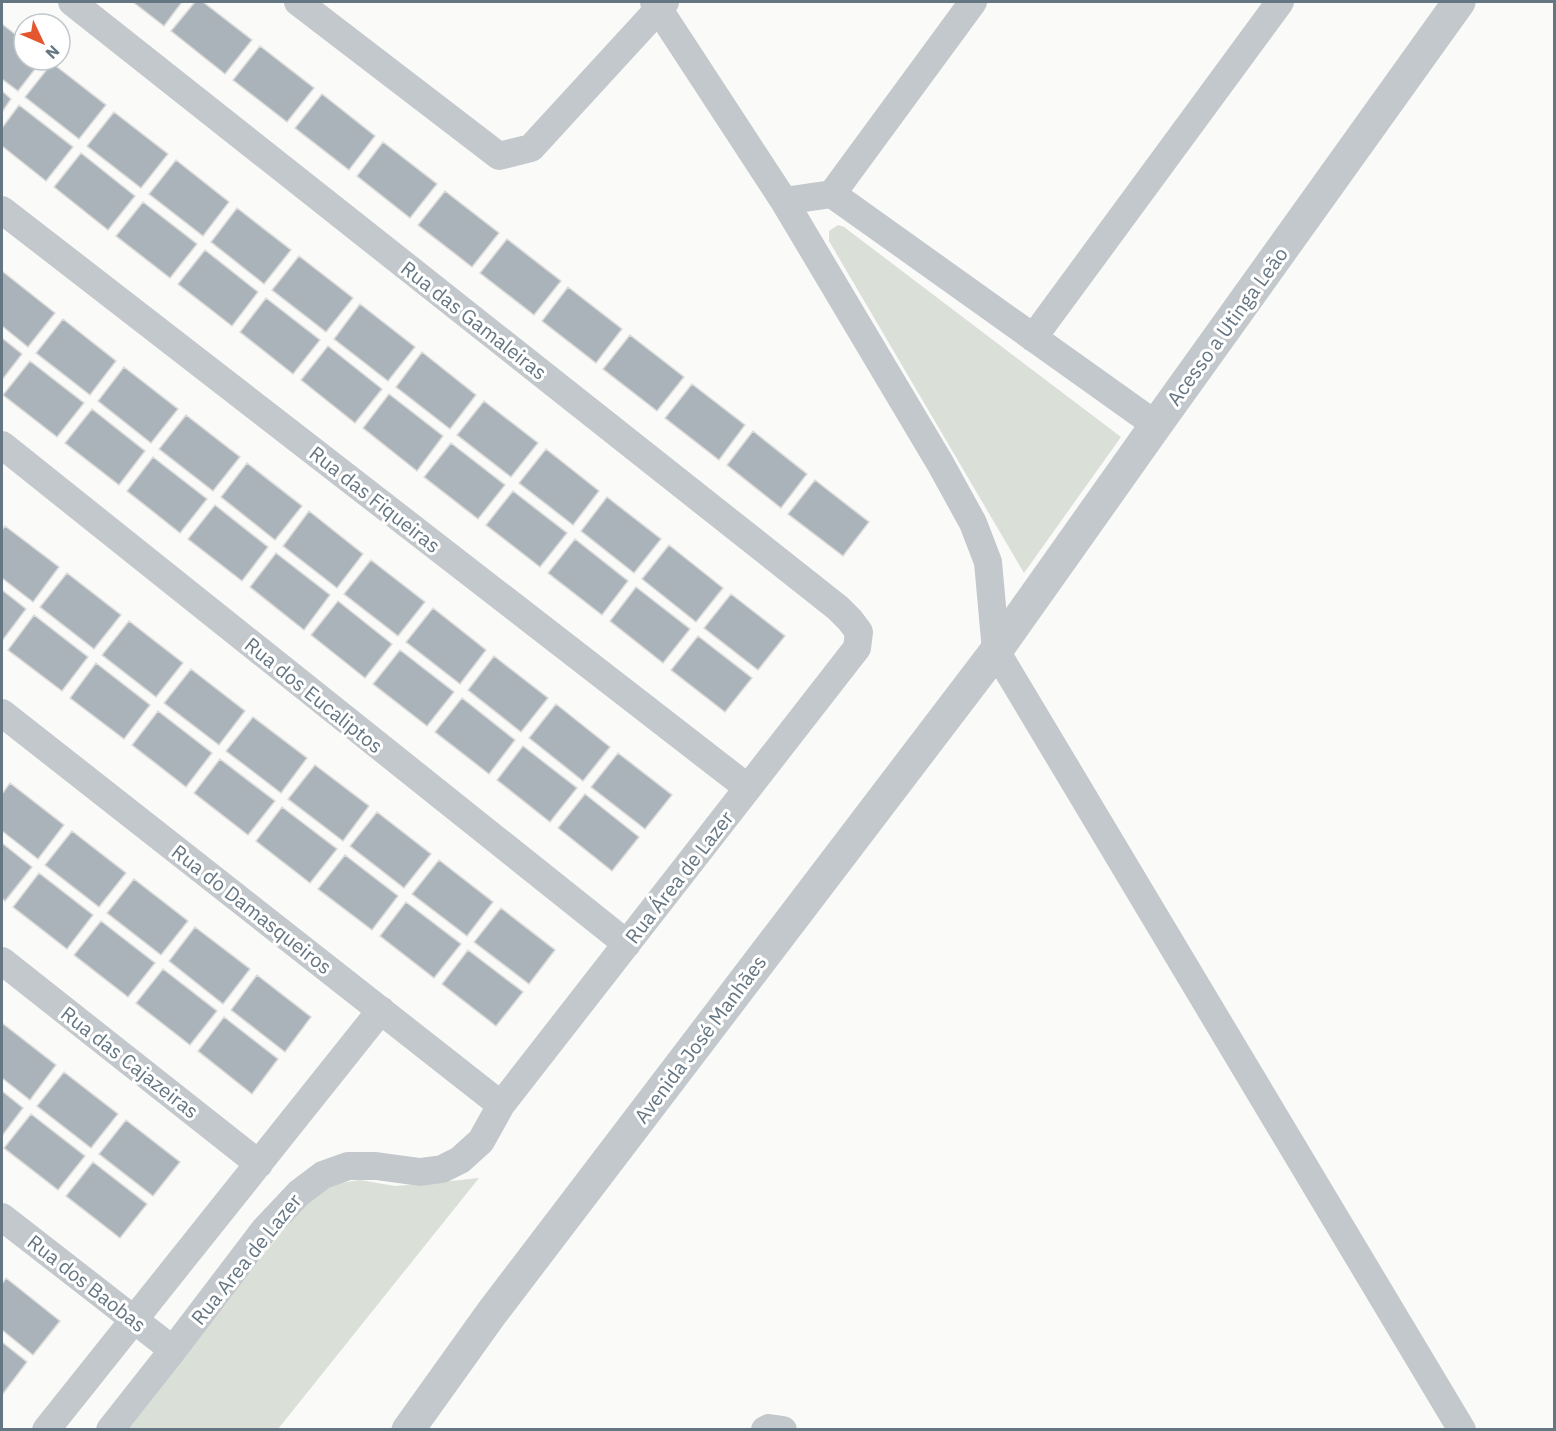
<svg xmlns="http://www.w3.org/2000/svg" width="1556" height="1431" font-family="'IBM Plex Sans',sans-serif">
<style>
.green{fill:#dadfd7}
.building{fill:#aab3b9;stroke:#dcdcda;stroke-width:1.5}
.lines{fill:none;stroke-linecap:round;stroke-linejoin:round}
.minor{stroke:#c3c8cc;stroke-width:28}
.tertiary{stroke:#c3c8cc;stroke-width:33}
.labels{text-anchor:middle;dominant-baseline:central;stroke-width:6;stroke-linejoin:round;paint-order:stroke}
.street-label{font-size:20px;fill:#657683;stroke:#fff}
</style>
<rect width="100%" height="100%" fill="#fafaf8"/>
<path class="green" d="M838,225L844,227L1121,437L1024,573L829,241V231Z
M479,1178L278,1429L123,1430L309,1198L326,1185L360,1180L395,1186L442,1182Z"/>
<path class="building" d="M133,2H182L164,26Z
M195,2H203L252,40L225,74L171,31Z
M2,24L24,41V60H42L18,91L2,79Z
M260,46L314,88L287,122L233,80Z
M52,63L106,105L79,139L25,97Z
M2,91L11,99L2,112Z
M322,94L375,136L349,170L295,128Z
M19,105L73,147L46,181L2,146V128Z
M114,112L168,154L141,188L87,146Z
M383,142L437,184L410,218L357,176Z
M81,153L135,196L108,230L54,187Z
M176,160L229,202L203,236L149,194Z
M445,191L499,233L472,267L418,225Z
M143,202L197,244L170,278L116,236Z
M237,208L291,250L264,284L211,242Z
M507,239L561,281L534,315L480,273Z
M205,250L258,292L232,326L178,284Z
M299,256L353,298L326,332L272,290Z
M2,271L55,313L28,347L2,326Z
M568,287L622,329L596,363L542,321Z
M266,298L320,340L293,374L240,332Z
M360,304L415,347L388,381L334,339Z
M63,319L116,361L90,395L36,353Z
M630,335L684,377L657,411L603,369Z
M2,338L22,354L2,380Z
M328,346L382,389L355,423L301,380Z
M422,352L476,395L450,429L396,387Z
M30,361L84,403L57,437L3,395Z
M124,367L178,409L151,443L98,401Z
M692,384L745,425L719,460L665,418Z
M389,394L443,436L417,471L363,428Z
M484,401L538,443L511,477L457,435Z
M92,409L145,451L119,485L65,443Z
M186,415L240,457L213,491L159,449Z
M753,431L807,474L781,508L727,465Z
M451,443L505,485L478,519L424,477Z
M546,449L599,491L573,525L519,483Z
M153,457L207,499L180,533L127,491Z
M247,463L302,506L275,540L221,497Z
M815,480L869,522L843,556L788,514Z
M513,491L567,533L540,567L486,525Z
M607,497L661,539L634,573L581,531Z
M215,505L268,547L242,581L188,539Z
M309,511L363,554L337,588L283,546Z
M5,526L59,567L33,602L2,578V530Z
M575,539L628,581L602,615L548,573Z
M669,545L723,588L696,622L642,579Z
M276,553L330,595L304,630L250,587Z
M371,560L425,602L398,636L344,594Z
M67,573L121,615L94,649L40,607Z
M636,587L690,629L663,663L610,621Z
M2,590L26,609L2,641Z
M731,594L785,636L758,670L704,628Z
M338,601L392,644L365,678L311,635Z
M433,608L486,650L460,684L406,642Z
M34,615L88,657L62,691L8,650Z
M129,621L183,663L156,697L102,655Z
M698,636L752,678L725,712L671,670Z
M400,650L454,692L427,726L373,684Z
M494,656L548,698L521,732L468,690Z
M96,663L150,705L124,739L70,698Z
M191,669L245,711L219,745L164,703Z
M462,698L515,740L489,774L435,732Z
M556,704L610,747L583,781L529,738Z
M158,711L212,753L186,787L132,745Z
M253,717L307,758L281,793L226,751Z
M523,746L577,788L550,822L497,780Z
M618,753L672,795L645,829L591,787Z
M220,759L275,801L248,835L194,793Z
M315,765L369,806L343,841L288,799Z
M10,783L64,825L38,859L2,831V794Z
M585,794L639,837L612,871L558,828Z
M282,807L337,849L310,883L256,841Z
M377,812L431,854L404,888L350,846Z
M72,831L126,873L99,907L45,865Z
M2,843L32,867L5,901L2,898Z
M345,855L398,896L372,930L318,889Z
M439,860L493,902L467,936L412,894Z
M39,873L93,915L67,949L13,907Z
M134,879L188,921L161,955L107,913Z
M406,902L461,944L434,978L380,936Z
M501,908L555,950L529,984L474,942Z
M101,921L155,963L128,997L74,955Z
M195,927L250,969L223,1004L169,961Z
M468,950L523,992L496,1026L442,984Z
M163,969L217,1011L190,1045L136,1003Z
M257,975L311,1017L285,1052L231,1010Z
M224,1017L278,1059L252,1094L198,1051Z
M2,1023L56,1065L30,1100L2,1078Z
M64,1072L118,1114L91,1148L37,1106Z
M2,1091L23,1108L2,1136Z
M31,1114L85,1156L58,1190L4,1148Z
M126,1120L180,1162L153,1196L99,1154Z
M93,1162L147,1204L120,1238L66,1196Z
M6,1278L60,1321L33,1355L2,1330V1284Z
M2,1342L27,1362L2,1395Z"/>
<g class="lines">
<path class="minor" d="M72,2L838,608L850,620L859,632L857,648L501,1105L481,1141L460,1160L442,1169L420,1172L376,1166H348L323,1175L299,1193L265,1229L173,1350L110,1430
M298,2L499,156L531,148L665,2
M654,2L784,201L940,463L973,523L988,562L996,651L1462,1430
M832,194L973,2
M784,201L832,194L1156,425
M2,210L748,788
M1033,338L1280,2
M2,445L627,944
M2,713L501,1105
M2,961L259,1164
M2,1217L173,1350
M46,1430L381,1010
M765,1430L769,1428L783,1430"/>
<path class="tertiary" d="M408,1430L491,1314L996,651L1156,425L1459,2"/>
</g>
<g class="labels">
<g class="street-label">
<text transform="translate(474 320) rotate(38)">Rua das Gamaleiras</text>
<text transform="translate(1227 326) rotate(-54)">Acesso a Utinga Leão</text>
<text transform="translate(375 499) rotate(38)">Rua das Fiqueiras</text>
<text transform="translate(314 695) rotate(39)">Rua dos Eucaliptos</text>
<text transform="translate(679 877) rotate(-52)">Rua Área de Lazer</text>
<text transform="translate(252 909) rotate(38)">Rua do Damasqueiros</text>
<text transform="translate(700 1039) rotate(-53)">Avenida José Manhães</text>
<text transform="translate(130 1062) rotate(38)">Rua das Cajazeiras</text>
<text transform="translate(246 1259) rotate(-51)">Rua Area de Lazer</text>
<text transform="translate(87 1283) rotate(38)">Rua dos Baobas</text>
</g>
</g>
<rect width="1556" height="1431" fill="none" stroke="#657683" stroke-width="6"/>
<g transform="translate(42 42) rotate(134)"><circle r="28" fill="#ffffff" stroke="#c1c8cd" stroke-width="1.5"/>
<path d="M0-4.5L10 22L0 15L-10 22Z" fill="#e4572e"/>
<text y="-9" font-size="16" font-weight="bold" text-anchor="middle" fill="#657683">N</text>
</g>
</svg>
